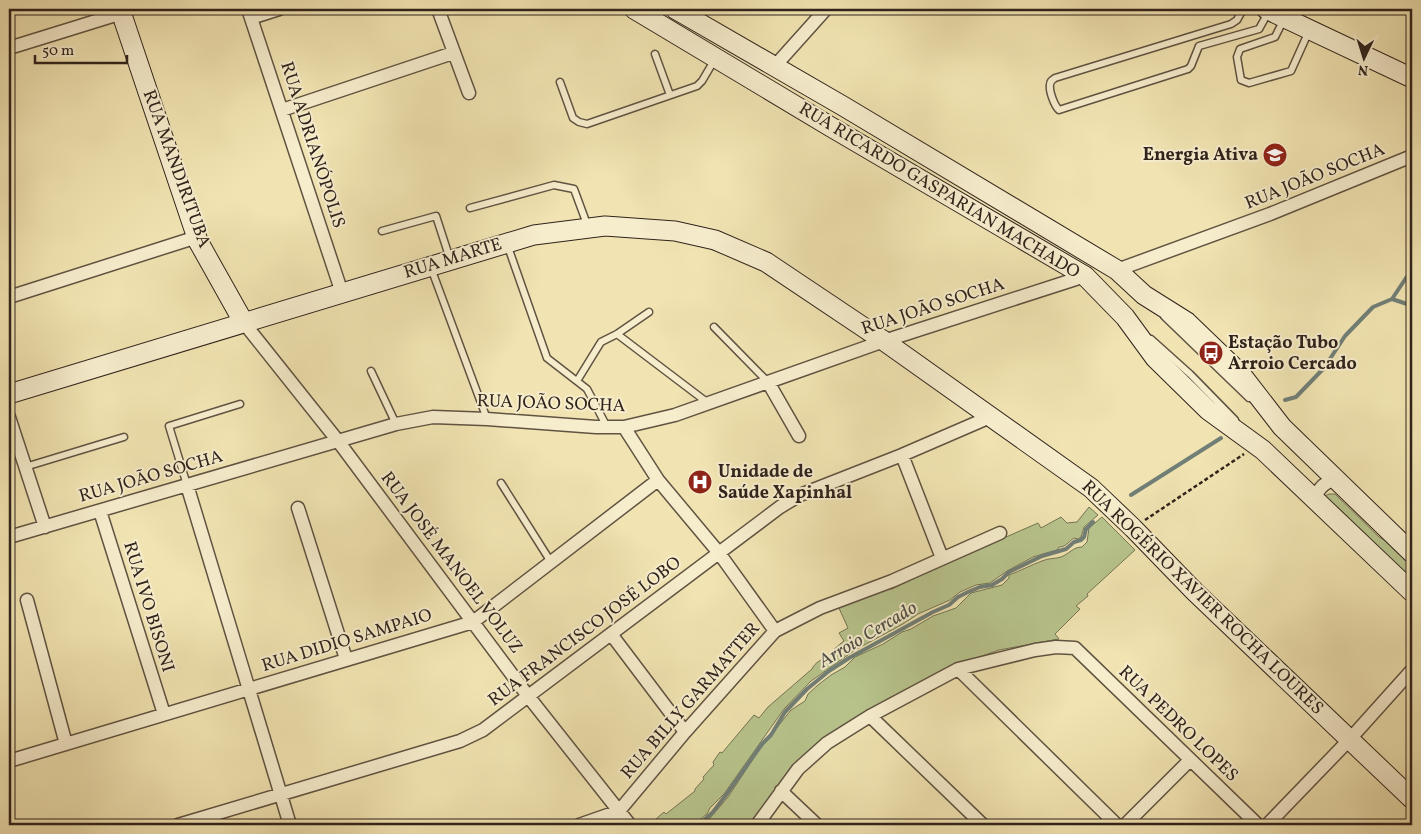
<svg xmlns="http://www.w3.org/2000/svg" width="1421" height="834" font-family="Vollkorn,serif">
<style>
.green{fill:#b8c48d;stroke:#747454}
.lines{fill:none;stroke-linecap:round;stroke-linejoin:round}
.stream{stroke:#717f77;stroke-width:4}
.lane-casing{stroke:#605342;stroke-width:9}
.street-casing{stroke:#605342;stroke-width:15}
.secondary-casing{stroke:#30231c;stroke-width:21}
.path{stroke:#30231c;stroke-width:2.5;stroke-dasharray:4 2.5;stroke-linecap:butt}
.lane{stroke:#f6edcd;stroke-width:6}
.street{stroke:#f6edcd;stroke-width:12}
.secondary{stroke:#f6edcd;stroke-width:19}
.labels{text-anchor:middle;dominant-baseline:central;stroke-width:4;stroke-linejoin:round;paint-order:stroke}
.street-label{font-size:18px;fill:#30231c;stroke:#f6edcd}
.poi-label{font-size:18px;font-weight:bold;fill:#30231c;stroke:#f6edcd;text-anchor:start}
.water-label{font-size:19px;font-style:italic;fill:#505149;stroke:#f6edcd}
</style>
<rect width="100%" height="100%" fill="#f1e4b2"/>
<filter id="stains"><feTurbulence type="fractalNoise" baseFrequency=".004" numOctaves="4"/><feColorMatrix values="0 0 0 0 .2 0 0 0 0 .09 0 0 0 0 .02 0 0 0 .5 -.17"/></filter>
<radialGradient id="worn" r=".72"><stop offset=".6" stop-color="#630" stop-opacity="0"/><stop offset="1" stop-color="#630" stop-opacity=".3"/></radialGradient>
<path class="green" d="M1329,494H1335L1379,537L1400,549L1412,561V584L1325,498V496Z
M1089,507L1098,515L1084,527L1081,537L1078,539L1074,538C1068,542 1066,547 1059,547L1057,550L1033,557L1007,571L990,583L976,585L960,592L950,600L918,614L903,624L855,650L811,681L784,709L767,733L724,794L710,808L707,814L693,825H649L664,812L666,814L695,791V789L704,779L703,777L714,765L713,762L720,752L722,753L754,715L759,718L768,707L812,669C815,662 822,660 828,655C833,651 838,645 844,641L839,633L848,628L838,606L886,589H892L931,570L1038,523L1041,528L1061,517L1067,523L1077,522Z
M1102,517L1135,550L1087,594L1088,596L1076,606L1080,609L1055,634L1059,639L999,650L957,665L888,699L843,725L828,735L771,796L750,825H704L728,797L759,750L791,710L805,701L808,694L818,685L831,675L845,667L855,657L883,644L902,632L911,629L933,616L956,608L971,593L1002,585L1009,578V575C1020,571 1031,565 1042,561C1048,558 1055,559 1061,557C1069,554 1073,547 1082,547L1087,542L1089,528Z"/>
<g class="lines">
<path class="stream" d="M1392,299L1407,304L1412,315
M1285,400L1296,397L1324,368L1345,336L1373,307L1392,299L1412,269
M1131,495L1221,438
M699,825L713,812L726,795L762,744L771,735L785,712L807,689L829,671L849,658L933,612L949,605L958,597L968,592L980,587L992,585L1002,579L1009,572L1042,556L1066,549L1074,542L1081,540L1084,537L1086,529L1093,522"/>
<defs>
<path id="lane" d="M1243,9L1237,20L1231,24L1055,78C1052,80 1050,81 1050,85C1049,91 1054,105 1059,110L1062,109L1188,69L1191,66L1199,46L1259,29L1269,11
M1284,19L1275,37L1240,49L1237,57L1241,80L1249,83L1291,71L1309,31
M655,54L670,95
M560,82L573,118L579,122L587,124L697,86L702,81L715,59
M470,208L554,185L574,189L588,227
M382,231L436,216L450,259
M507,244L547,358L587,389L607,427
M431,268L487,419
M1164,316L1249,398
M714,327L768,382
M617,334L708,403
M1151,339L1190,374L1235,420
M371,371L396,424
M577,381L601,342L617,334L649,312
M25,467L124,437
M501,483L551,562
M187,485L169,426L240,404"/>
<path id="street" d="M248,9L342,293
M438,9L469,93
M251,18L279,9
M9,48L122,13
M774,67L826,9
M282,110L453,53
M1117,270L1270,214L1412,156
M9,297L197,237
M244,323L338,441L528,696L630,825
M768,382L799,436
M9,417L45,527
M624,427L658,480L719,553L775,631
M902,455L942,558
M187,485L290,825
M1314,498C1320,488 1324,481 1337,480
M298,508L346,659
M100,511L164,714
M9,537L396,424L433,417L487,419L596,427H624L675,415L884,341L1085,276
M27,600L66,744
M611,634L685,732
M958,669L1117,825
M870,716L983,825
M9,761L473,622L658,480
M781,791L817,825
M178,825L460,741L483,730L780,507L800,495L902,455L990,417
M579,825L619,811L685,732L775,631L820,608L892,581L1000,533
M757,825L798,769L827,743L870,716L958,669L1035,650L1056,647L1075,648L1258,825
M1125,825L1190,760
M1267,825L1350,739L1412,670"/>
<path id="secondary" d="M120,9L198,241L244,323
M634,9L831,127L1085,276L1125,317L1155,358L1208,410L1263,450L1412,592
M675,9L843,106L1117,270L1144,295L1187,322L1241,374L1282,427L1412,553
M1266,9L1412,78
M9,394L534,235L605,226L675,231L715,240L766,262L884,341L1091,488L1133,528L1195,592L1412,799"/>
</defs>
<use href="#lane" class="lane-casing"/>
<use href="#street" class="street-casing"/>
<use href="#secondary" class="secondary-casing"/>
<path class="path" d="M1145,520L1244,454"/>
<use href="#lane" class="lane"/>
<use href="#street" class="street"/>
<use href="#secondary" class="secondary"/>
</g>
<defs>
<symbol id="school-disc" viewBox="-11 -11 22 22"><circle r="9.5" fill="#8f2418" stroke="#f6edcd"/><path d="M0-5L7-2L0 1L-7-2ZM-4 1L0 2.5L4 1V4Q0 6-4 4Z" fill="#fff"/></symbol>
<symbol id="bus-disc" viewBox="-11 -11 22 22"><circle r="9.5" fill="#8f2418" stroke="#f6edcd"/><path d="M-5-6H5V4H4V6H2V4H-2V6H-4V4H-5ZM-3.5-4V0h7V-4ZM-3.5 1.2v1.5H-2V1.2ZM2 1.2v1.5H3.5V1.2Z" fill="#fff"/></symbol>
<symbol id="hospital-disc" viewBox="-11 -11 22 22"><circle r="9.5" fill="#8f2418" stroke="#f6edcd"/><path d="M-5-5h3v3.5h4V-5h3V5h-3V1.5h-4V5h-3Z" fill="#fff"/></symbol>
</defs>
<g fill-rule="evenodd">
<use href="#school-disc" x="1261" y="141" width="28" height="28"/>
<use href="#bus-disc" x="1197" y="339" width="28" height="28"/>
<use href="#hospital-disc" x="686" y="468" width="28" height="28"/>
</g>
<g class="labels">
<g class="street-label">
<text transform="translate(312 145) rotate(72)">RUA ADRIANÓPOLIS</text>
<text transform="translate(176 169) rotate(70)">RUA MANDIRITUBA</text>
<text transform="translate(1315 177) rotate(-22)">RUA JOÃO SOCHA</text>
<text transform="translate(939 191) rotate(31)">RUA RICARDO GASPARIAN MACHADO</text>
<text transform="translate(453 259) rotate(-17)">RUA MARTE</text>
<text transform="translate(933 307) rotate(-18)">RUA JOÃO SOCHA</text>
<text transform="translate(551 404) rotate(2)">RUA JOÃO SOCHA</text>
<text transform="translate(151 477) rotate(-16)">RUA JOÃO SOCHA</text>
<text transform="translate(451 563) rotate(53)">RUA JOSÉ MANOEL VOLUZ</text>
<text transform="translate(1202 598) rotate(44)">RUA ROGÉRIO XAVIER ROCHA LOURES</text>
<text transform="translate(148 607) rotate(73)">RUA IVO BISONI</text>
<text transform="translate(585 632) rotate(-37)">RUA FRANCISCO JOSÉ LOBO</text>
<text transform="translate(347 641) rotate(-17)">RUA DIDIO SAMPAIO</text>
<text transform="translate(691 701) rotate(-49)">RUA BILLY GARMATTER</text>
<text transform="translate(1178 724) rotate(44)">RUA PEDRO LOPES</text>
</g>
<g class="poi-label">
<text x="1258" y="155" text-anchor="end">Energia Ativa</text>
<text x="1228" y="343">Estação Tubo<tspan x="1228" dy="21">Arroio Cercado</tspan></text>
<text x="718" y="472">Unidade de<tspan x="718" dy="21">Saúde Xapinhal</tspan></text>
</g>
<g class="water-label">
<text transform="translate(868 635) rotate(-31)">Arroio Cercado</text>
</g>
</g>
<rect width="1421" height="834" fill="none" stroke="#f1e4b2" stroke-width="30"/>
<rect x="10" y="10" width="1401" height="814" fill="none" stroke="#30231c" stroke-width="2.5"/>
<rect x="15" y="15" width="1391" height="804" fill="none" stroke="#30231c"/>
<g transform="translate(1364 58) rotate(184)" stroke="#f6edcd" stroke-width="4" paint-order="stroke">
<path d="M0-4L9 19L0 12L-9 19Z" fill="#30231c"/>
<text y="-8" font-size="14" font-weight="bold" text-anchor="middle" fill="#30231c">N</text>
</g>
<path d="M35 55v8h92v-8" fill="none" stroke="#30231c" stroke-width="2.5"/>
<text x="42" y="55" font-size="15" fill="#30231c" stroke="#f6edcd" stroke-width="4" paint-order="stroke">50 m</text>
<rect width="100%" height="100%" filter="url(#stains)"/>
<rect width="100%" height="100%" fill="url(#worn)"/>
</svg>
